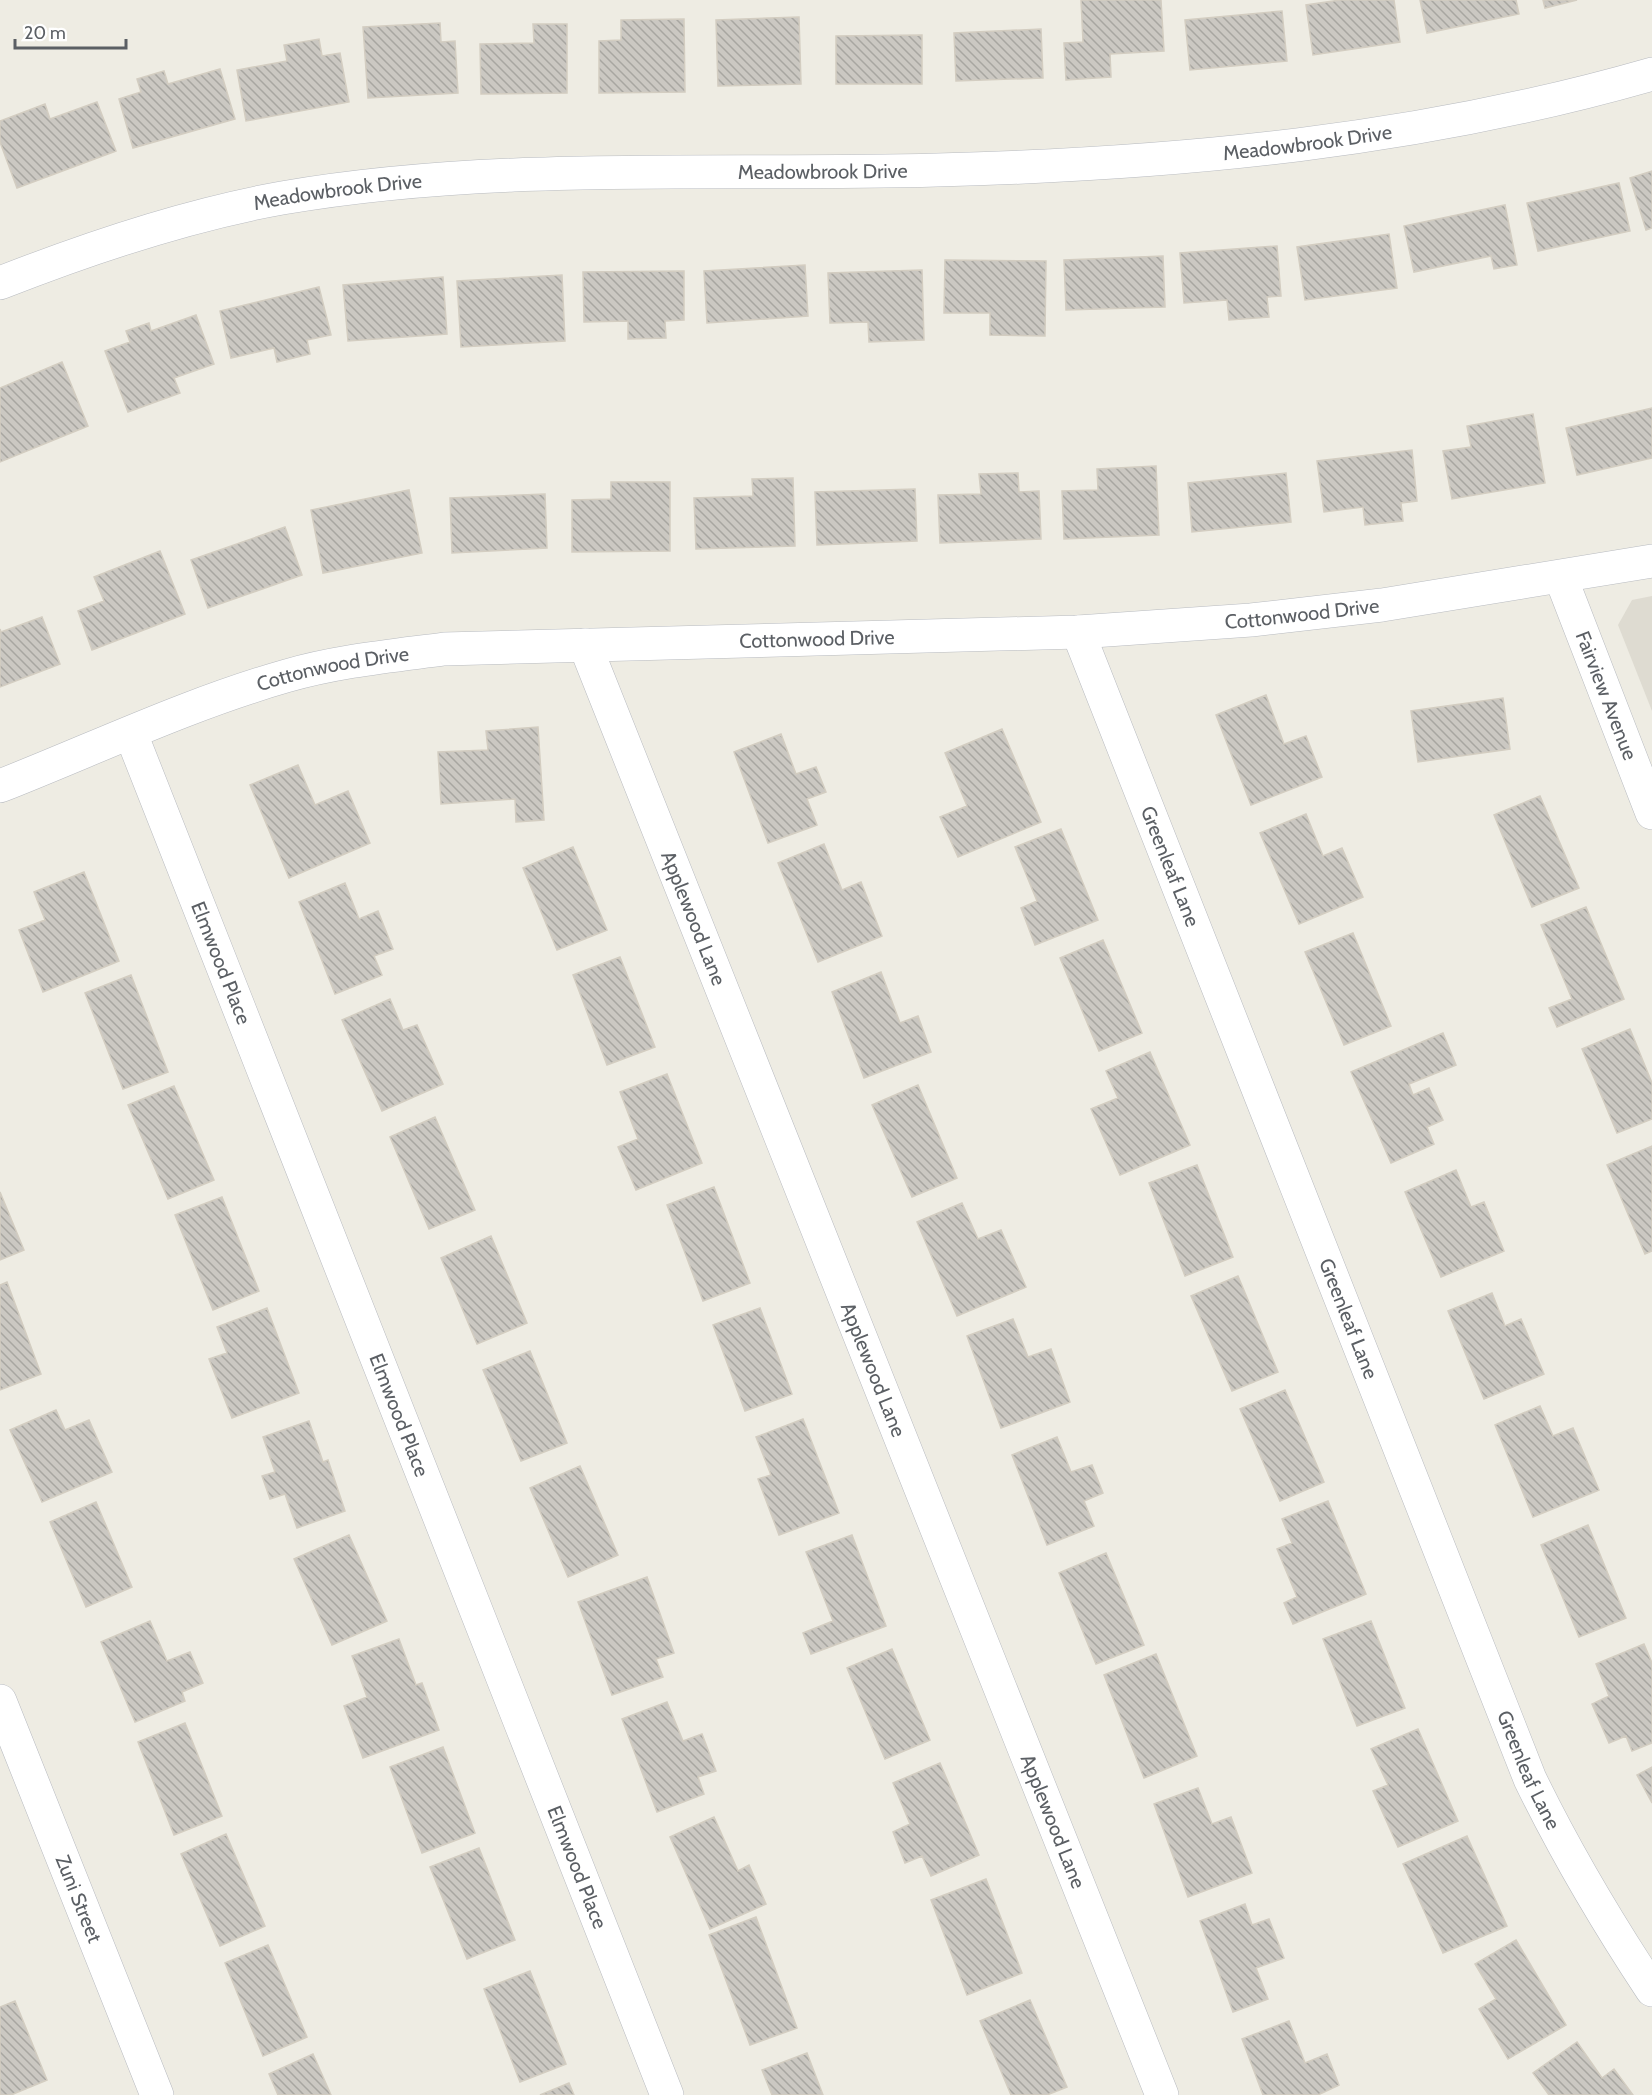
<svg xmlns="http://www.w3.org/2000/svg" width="1652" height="2095" font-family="Cabin,sans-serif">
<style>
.education{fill:#dedbd1}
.building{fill:url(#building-back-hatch);stroke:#d3cdc1;stroke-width:1.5}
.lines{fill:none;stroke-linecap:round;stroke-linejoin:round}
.street-casing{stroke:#b8bbc0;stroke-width:34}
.secondary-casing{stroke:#b7bac0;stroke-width:34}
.street{stroke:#fff;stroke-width:33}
.secondary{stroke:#fff;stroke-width:33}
.labels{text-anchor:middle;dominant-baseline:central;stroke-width:6;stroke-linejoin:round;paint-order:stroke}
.street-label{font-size:20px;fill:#5b5f64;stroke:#fff}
</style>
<defs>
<pattern id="building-back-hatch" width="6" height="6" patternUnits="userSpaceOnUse" patternTransform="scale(1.5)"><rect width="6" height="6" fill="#cbc8c2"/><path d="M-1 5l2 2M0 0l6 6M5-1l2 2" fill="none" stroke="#a8a6a1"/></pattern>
</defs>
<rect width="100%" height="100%" fill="#eeece3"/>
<path class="education" d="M1652,596V711L1618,625L1632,600Z"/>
<path class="building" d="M1081,0H1161L1164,51L1110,54L1111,77L1066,80L1064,43L1083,42Z
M1340,0H1394L1400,42L1313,55L1306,5Z
M1420,0H1516L1519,14L1427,33Z
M1543,0H1577L1545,8Z
M1282,11L1287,61L1190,70L1185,20Z
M799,17L801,84L718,86L716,20Z
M684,19L685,92L599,93V41L621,40V20Z
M440,23L441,42L455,41L458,93L368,98L363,27Z
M533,24H567V93L481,94L480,44L534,43Z
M1041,29L1043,78L956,81L954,33Z
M922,35V84H836V36Z
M319,39L322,56L340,53L349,102L246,121L237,70L287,61L284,45Z
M220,69L235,119L133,148L119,99L141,92L137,79L164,71L168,84Z
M97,102L116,151L17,188L0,142V121L45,104L50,119Z
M1652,171V228L1646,230L1630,178Z
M1619,183L1630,231L1538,251L1527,203Z
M1505,205L1517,265L1494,269L1491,256L1414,272L1404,226Z
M1389,234L1397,288L1305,300L1297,247Z
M1277,246L1281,296L1267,297L1269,317L1229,320L1227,300L1184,303L1180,253Z
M1163,256L1165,307L1066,310L1064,260Z
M945,260L1046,261L1045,336L990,335V313H944Z
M805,265L808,316L707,323L704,271Z
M922,270L924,340L869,342L868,322L830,323L828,273Z
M684,271V320L665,321L666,338L628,339V321L584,322L583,272Z
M562,275L565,341L461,347L457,281Z
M443,277L447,334L348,341L343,285Z
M319,287L331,335L307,340L310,354L277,362L274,348L231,358L220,311Z
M196,315L214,364L174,378L180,393L128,412L105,351L130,342L126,331L149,323L151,331Z
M62,362L88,426L0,462V388Z
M1652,408V458L1577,475L1566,428Z
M1533,414L1545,483L1452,499L1443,451L1471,447L1467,426Z
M1412,450L1417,501L1401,503L1403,521L1365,525L1363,507L1324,512L1317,461Z
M1156,466L1159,535L1064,539L1062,491L1098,490L1097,469Z
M1018,473L1019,492L1039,491L1041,539L940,543L938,495L981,494L979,474Z
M1286,473L1291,522L1192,532L1188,483Z
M793,478L795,546L696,549L694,498L753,496L752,479Z
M611,482H670V551L572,552V500L611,499Z
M915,489L917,541L817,545L815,492Z
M409,490L422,553L323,573L311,510Z
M545,494L547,548L452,553L450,498Z
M285,527L302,575L208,608L191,560Z
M160,551L185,614L92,650L78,611L104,601L94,577Z
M42,617L60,664L0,687V629L1,632Z
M1266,695L1284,744L1306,736L1322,777L1251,805L1216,715Z
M1503,698L1510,749L1418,762L1411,711Z
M538,727L544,820L516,822L515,799L441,804L438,752L488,750L486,731Z
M1002,729L1041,822L958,857L940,817L967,806L945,753Z
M781,734L796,774L816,767L826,792L807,799L817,825L768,843L734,752Z
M298,765L315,805L348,791L370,843L289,878L250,785Z
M1540,796L1579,888L1532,907L1494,815Z
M1306,814L1323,856L1342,848L1363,897L1299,924L1260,833Z
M1061,829L1098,920L1035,945L1021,908L1037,901L1015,847Z
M824,844L842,890L861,882L882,936L818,962L778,863Z
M573,847L607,930L557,950L523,868Z
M84,872L119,961L43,992L19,930L45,920L34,892Z
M345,883L359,919L378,911L393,949L374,956L382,975L335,994L299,902Z
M1586,907L1624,999L1557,1027L1549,1008L1572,999L1541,925Z
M1353,933L1391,1026L1344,1045L1305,952Z
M1103,940L1142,1033L1099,1051L1060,958Z
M620,957L655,1047L607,1065L573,975Z
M881,972L900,1023L918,1016L931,1052L864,1078L832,992Z
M131,975L168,1072L123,1089L85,993Z
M390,999L403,1030L417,1025L443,1084L382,1111L342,1020Z
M1630,1029L1652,1083V1119L1617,1133L1582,1049Z
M1443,1033L1456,1065L1409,1084L1413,1095L1429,1088L1443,1120L1427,1127L1434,1144L1391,1163L1351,1072Z
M1150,1052L1190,1145L1120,1175L1091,1109L1118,1098L1106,1071Z
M667,1074L702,1163L636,1190L618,1147L638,1139L620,1092Z
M918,1085L957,1178L912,1197L872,1105Z
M174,1086L214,1180L168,1199L128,1105Z
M435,1117L475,1210L429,1229L390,1137Z
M1652,1146V1251L1645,1254L1607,1165Z
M1197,1165L1233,1257L1185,1276L1149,1183Z
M1456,1170L1471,1207L1484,1202L1504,1251L1441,1277L1405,1192Z
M714,1187L750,1283L703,1301L667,1205Z
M0,1192L24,1250L0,1260Z
M222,1197L259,1291L213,1310L175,1215Z
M962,1203L978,1239L1001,1230L1026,1287L957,1316L917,1222Z
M491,1236L527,1323L477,1344L441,1258Z
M1238,1276L1278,1372L1232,1391L1191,1296Z
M7,1282L41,1374L0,1390V1285Z
M1492,1293L1505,1326L1521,1319L1544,1374L1484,1399L1448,1311Z
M267,1308L299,1393L232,1418L209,1359L227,1353L217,1327Z
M760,1308L792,1394L745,1411L713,1325Z
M1013,1319L1028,1357L1051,1349L1070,1402L1001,1428L967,1336Z
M530,1351L567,1443L521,1461L483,1370Z
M1285,1390L1324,1482L1280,1501L1240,1409Z
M1540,1406L1553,1436L1573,1428L1599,1490L1533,1517L1495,1425Z
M56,1410L65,1430L89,1420L112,1472L42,1502L10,1430Z
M803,1419L839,1513L779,1535L758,1479L771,1475L756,1437Z
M309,1421L323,1462L328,1460L345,1511L297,1528L285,1494L270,1499L262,1476L275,1472L263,1437Z
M1057,1437L1071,1472L1092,1465L1103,1493L1084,1501L1094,1526L1047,1545L1012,1455Z
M580,1466L618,1555L568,1577L530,1488Z
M1328,1501L1366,1594L1293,1624L1284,1603L1297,1597L1277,1549L1292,1543L1282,1519Z
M96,1502L132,1587L86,1607L50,1522Z
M1588,1525L1626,1618L1579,1637L1541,1545Z
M349,1535L387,1621L332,1645L294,1559Z
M852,1535L886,1626L811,1654L803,1633L833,1621L806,1552Z
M1106,1553L1144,1645L1096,1664L1059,1573Z
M647,1577L674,1653L656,1659L663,1677L612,1695L578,1602Z
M150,1621L167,1661L190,1652L203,1683L182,1692L185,1701L135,1722L101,1642Z
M1371,1621L1405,1708L1357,1726L1323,1639Z
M399,1639L416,1685L422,1683L439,1730L363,1758L344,1706L367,1697L352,1656Z
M1644,1644L1652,1663V1743L1632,1751L1626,1736L1609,1743L1592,1704L1609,1696L1596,1664Z
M892,1649L930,1740L885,1759L847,1668Z
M1156,1654L1197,1756L1144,1778L1104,1675Z
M667,1702L683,1741L702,1734L716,1771L698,1777L704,1794L657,1812L622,1719Z
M185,1723L222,1816L174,1835L138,1742Z
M1418,1729L1458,1821L1398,1847L1373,1791L1388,1785L1371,1749Z
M443,1747L475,1833L422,1853L390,1767Z
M940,1763L979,1855L931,1876L922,1856L905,1863L893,1832L910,1824L893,1783Z
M1652,1767V1803L1637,1775Z
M1198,1788L1212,1824L1231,1817L1252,1873L1188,1897L1154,1804Z
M714,1817L738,1871L749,1865L766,1904L710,1929L670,1837Z
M226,1834L265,1926L220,1946L181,1854Z
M1467,1836L1507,1926L1443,1953L1403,1864Z
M479,1848L515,1940L467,1959L430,1867Z
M986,1879L1022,1973L967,1995L931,1900Z
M1245,1904L1252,1925L1269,1919L1284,1958L1256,1968L1268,1999L1233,2012L1200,1921Z
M756,1917L797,2028L750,2045L709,1935Z
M1516,1940L1566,2025L1508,2059L1479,2009L1496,1999L1475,1964Z
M268,1945L307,2037L263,2056L225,1963Z
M530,1971L566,2064L520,2082L484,1989Z
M1030,2000L1067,2087L1047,2095H1011L980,2021Z
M15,2001L47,2080L11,2095H0V2007Z
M1289,2021L1305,2063L1327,2054L1339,2085L1318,2095H1263L1242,2039Z
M1577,2042L1602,2078L1614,2069L1633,2095H1549L1533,2073Z
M807,2053L823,2095H772L762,2070Z
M313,2054L331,2095H278L269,2074Z
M569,2083L574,2095H540Z"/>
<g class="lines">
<defs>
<g id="street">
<path id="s1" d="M0,283C89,248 187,215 282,198C497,161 719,176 937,170C1179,164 1419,141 1652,74"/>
<path id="s2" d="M1561,578L1652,813"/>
<path id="s3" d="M1078,632L1530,1779C1566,1853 1607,1922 1652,1990"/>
<path id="s4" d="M585,645L1162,2095"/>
<path id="s5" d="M131,734L667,2095"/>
<path id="s6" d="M0,786C94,749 188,704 286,676C338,661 391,656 444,649L1078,632L1251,620L1382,605L1652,561"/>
</g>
<g id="secondary">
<path id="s7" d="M0,1701L157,2095"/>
</g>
</defs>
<use href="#street" class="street-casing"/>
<use href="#secondary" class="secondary-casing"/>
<use href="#street" class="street"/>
<use href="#secondary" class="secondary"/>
</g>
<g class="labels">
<g class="street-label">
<text stroke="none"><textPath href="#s1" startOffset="1323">Meadowbrook Drive</textPath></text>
<text stroke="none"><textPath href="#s1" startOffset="837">Meadowbrook Drive</textPath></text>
<text stroke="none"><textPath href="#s1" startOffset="351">Meadowbrook Drive</textPath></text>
<text stroke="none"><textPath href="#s6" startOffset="1326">Cottonwood Drive</textPath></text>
<text stroke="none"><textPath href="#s6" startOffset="840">Cottonwood Drive</textPath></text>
<text stroke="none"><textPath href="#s6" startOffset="354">Cottonwood Drive</textPath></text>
<text stroke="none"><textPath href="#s2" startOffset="126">Fairview Avenue</textPath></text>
<text stroke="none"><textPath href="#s3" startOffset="252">Greenleaf Lane</textPath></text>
<text stroke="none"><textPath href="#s4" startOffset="294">Applewood Lane</textPath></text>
<text stroke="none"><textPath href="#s5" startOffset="246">Elmwood Place</textPath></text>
<text stroke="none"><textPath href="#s3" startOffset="738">Greenleaf Lane</textPath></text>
<text stroke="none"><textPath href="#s4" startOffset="780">Applewood Lane</textPath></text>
<text stroke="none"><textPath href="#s5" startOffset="732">Elmwood Place</textPath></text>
<text stroke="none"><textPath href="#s3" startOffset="1224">Greenleaf Lane</textPath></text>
<text stroke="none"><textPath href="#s4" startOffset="1266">Applewood Lane</textPath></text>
<text stroke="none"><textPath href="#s5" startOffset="1218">Elmwood Place</textPath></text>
<text stroke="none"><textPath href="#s7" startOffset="213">Zuni Street</textPath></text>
</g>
</g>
<path d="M15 39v9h111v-9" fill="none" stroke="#5b5f64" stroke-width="3"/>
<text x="24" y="39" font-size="18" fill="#5b5f64" stroke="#ffffff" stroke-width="4.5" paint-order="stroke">20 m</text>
</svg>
